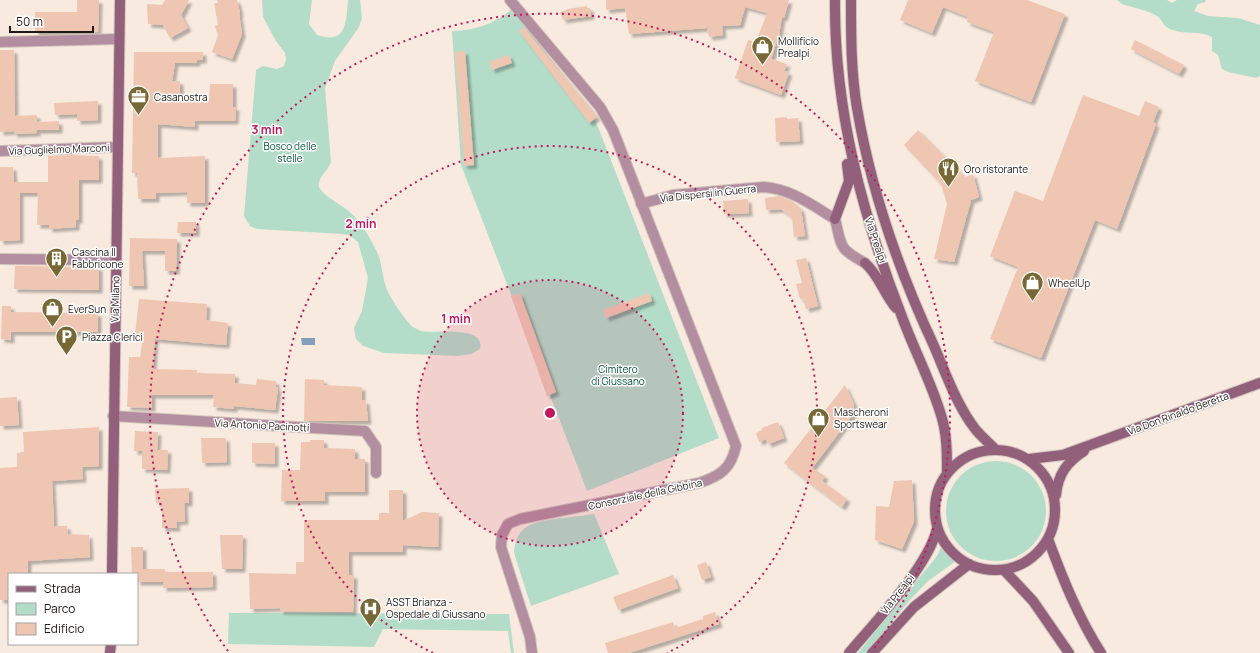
<svg xmlns="http://www.w3.org/2000/svg" width="1260" height="653" font-family="Manrope,sans-serif">
<style>
.green{fill:#b4ddc9}
.water{fill:#849ebc}
.building{fill:#eec6b2;filter:url(#shadow)}
.lines{fill:none;stroke-linecap:round;stroke-linejoin:round}
.street-casing{stroke:#d1c4bb;stroke-width:12}
.secondary-casing{stroke:#d1c4bb;stroke-width:12}
.street{stroke:#b28ea0;stroke-width:10}
.secondary{stroke:#93607c;stroke-width:10}
.ring{fill:none;stroke:#c2185b;stroke-width:2;stroke-dasharray:2 4}
.labels{text-anchor:middle;dominant-baseline:central;stroke-width:3;stroke-linejoin:round;paint-order:stroke}
.poi-label{font-size:10px;fill:#1e1915;stroke:#fff;text-anchor:start}
.park-label{font-size:10px;fill:#005339;stroke:#fff}
.street-label{font-size:10px;fill:#1e1915;stroke:#fff}
.centre{fill:#c2185b;stroke:#fff;stroke-width:2}
.ring-label{font-size:12px;text-anchor:middle;font-weight:bold;fill:#c2185b;stroke:#fff;stroke-width:3;stroke-linejoin:round;paint-order:stroke}
</style>
<defs>
<filter id="shadow"><feDropShadow dx="3.5" dy="3.5" stdDeviation="1" flood-color="#0004"/></filter>
</defs>
<rect width="100%" height="100%" fill="#f8eadf"/>
<path class="green" d="M262,0H312L309,24L317,35C347,45 346,22 348,0H360L362,18L359,27L335,61L325,88L331,162C328,171 317,178 319,187C326,199 342,204 352,214C362,223 371,240 377,252C382,262 382,276 386,287C388,295 406,322 413,327C415,328 419,330 421,331C433,334 486,324 480,349L471,354L458,356L384,353L363,346L356,339L354,328L362,311L368,278L358,242L349,235L342,234L257,229L250,226L244,216L256,70L263,66L277,69L284,66L286,59L285,53L276,41L263,17Z
M1117,0H1167L1172,3L1177,0H1206L1205,2L1198,4L1194,11L1208,16L1238,18L1260,25V76L1256,78L1228,72L1222,69L1218,55L1212,51V37C1199,30 1186,35 1173,30C1162,27 1164,21 1157,16C1150,11 1131,7 1122,4Z
M512,9L593,114L719,438L587,491L461,165L452,31C476,30 494,24 512,9Z
M946 511a50 50 0 1 1 100 0a50 50 0 1 1-100 0Z
M594,514L619,574L531,606L514,553C514,541 520,528 532,524C549,518 576,517 594,514Z
M941,547L956,561L928,581L909,601L867,653H858L937,556Z
M229,613L509,614L514,653H511L508,631L383,629L374,647L228,644Z"/>
<path class="water" d="M301,338H315V345H302Z"/>
<path class="building" d="M77,0H99L98,32L35,33V12H77Z
M165,0H189L181,15L188,28L170,38L163,25L148,24L147,4L162,5Z
M217,0H237L240,13H239L242,34L232,59L212,52L218,35L215,26L218,25L214,3H218Z
M606,0H789L784,18L782,17L779,35L771,59L787,64L784,71L789,72L781,95L735,78L748,40L756,42L767,13L745,7L740,25L722,26L723,35L709,37L707,28L629,34L625,8L606,10Z
M908,0H1027L1065,14L1031,102L975,81L994,32L967,22L968,17L943,7L932,33L900,20Z
M587,6V8H590L591,16L563,20L560,12L567,10V9Z
M524,27L597,117L589,123L519,31Z
M1135,40L1184,65L1179,74L1131,49Z
M0,50H14L15,116L37,115V122L59,121V130H37V133L14,134V131L0,132Z
M465,51L474,165L464,166L455,52Z
M134,52H203V60H197V63H175L172,81H180V101H209L210,84H233V107H236L235,121H195V127L158,124V158L205,156V203H187V192L156,193V199H138L137,173H132Z
M509,55L512,63L492,70L489,62Z
M1083,95L1139,116L1145,101L1159,107L1153,122L1156,124L1117,229L1095,220L1041,358L990,339L1018,267L990,256L1015,191L1043,201Z
M98,101V120L77,121V114L55,115L54,103Z
M787,117V119L798,118L800,141L776,142L775,118Z
M918,130L965,177L973,174L979,197L971,200L954,262L934,259L947,204L941,184L904,145Z
M68,155L99,156V180H79V220H76V227L49,229V225H37L38,193H20V240L0,241V167H13L14,182H48V156Z
M779,196L792,201L801,209L805,236L794,237L792,218L781,209L766,210L765,198Z
M748,199L749,213L724,214L723,201Z
M178,222H196V233H177Z
M130,238L177,239L176,271H165V251H142L144,286H129Z
M806,258L818,306L806,309L803,298L800,299L796,284L802,283L796,260Z
M15,266L99,267V290L14,289Z
M520,293L556,392L547,396L511,296Z
M649,293L652,301L606,318L603,310Z
M139,299L207,304L206,320L228,323L226,345L155,339L153,369L197,370V373L235,374V383L256,385L257,379L276,381V387L278,388L275,410L234,406V409L213,407L214,395H152V408L127,407L129,357H140L143,335L135,334Z
M2,306H11V312L98,313V332H11V340L1,339Z
M305,379L324,380V385L362,387V400L366,401L368,421H304Z
M845,385L854,404V413L812,468L825,476L822,481L847,499L842,507L784,463Z
M17,397L19,425L0,426V398Z
M778,422L784,438L768,444L766,439L759,442L756,433L762,430V428Z
M99,427V466L82,467L83,479L52,481L54,526H67L68,534L89,535L90,557L28,561V574H9V600H0V468L17,467V453L24,452L23,432Z
M135,431L158,432L157,450H168L167,470L142,469V451H134Z
M201,438H226L227,462L202,463Z
M310,440H324V448L355,449V459H365V492H325V501H281L282,470H300L301,442H310Z
M252,443H275V464L252,463Z
M912,480L914,521L902,549L875,540L876,506L889,507L894,481Z
M189,488V503H184L185,521L176,522L177,528H162V503H156L155,489Z
M389,490H403V521L422,512L439,513L438,547L403,545V552H349V575H354L353,612L280,611V608L250,609L249,573L296,574V562H304V520H379V513H389Z
M220,535H243L242,569H222Z
M131,547H143V569H165V572H213V587L163,588V582H137V574H132Z
M706,562L711,577L702,580L697,565Z
M673,575L678,588L618,610L613,597Z
M715,612L719,624L629,653H608L605,643L673,622L675,628L703,619V616Z"/>
<g class="lines">
<defs>
<path id="street" d="M510,0L600,107L613,130L736,446C731,469 720,476 699,483L520,519L508,524L502,535L501,547L530,637L532,653
M0,42L119,39
M0,151L117,147
M641,204L673,195L764,187C791,189 812,205 835,219C842,247 838,248 865,263
M0,259L116,260
M113,416L365,431L376,447V473"/>
<path id="secondary" d="M835,0C834,109 862,214 901,314C913,348 931,381 941,415C947,433 947,454 947,472
M851,0C851,36 851,73 857,108C871,190 899,271 934,346C946,374 957,406 976,430C982,437 989,443 995,449
M835,219L849,181L847,164
M865,263C879,275 884,294 896,308
M935 510a60 60 0 1 1 120 0a60 60 0 1 1-120 0Z
M1029,459L1063,455L1260,383
M1056,495C1058,474 1067,462 1084,451
M1048,539C1063,579 1078,617 1101,653
M1004,570L1033,601L1069,653
M112,574L120,0
M110,653L111,644
M849,653C876,621 927,568 937,529
M872,653L914,607L969,564"/>
</defs>
<use href="#street" class="street-casing"/>
<use href="#secondary" class="secondary-casing"/>
<use href="#street" class="street"/>
<use href="#secondary" class="secondary"/>
</g>
<circle cx="550" cy="413" r="133" fill="#c2185b" fill-opacity=".12"/>
<g class="ring">
<circle cx="550" cy="413" r="133"/>
<path d="M433 653A267 267 0 1 1 667 653"/>
<path d="M228 651A400 400 0 1 1 872 651"/>
</g>
<defs>
<symbol id="shop-pin" viewBox="-11 -11 22 30"><path d="M0 17L-7.5 6A9.5 9.5 0 1 1 7.5 6Z" fill="#776836" stroke="#fff"/><path d="M-5-2.5h2.3a2.7 3.5 0 0 1 5.4 0H5L5.5 6h-11ZM-1.5-2.5h3a1.5 2.3 0 0 0-3 0Z" fill="#fff"/></symbol>
<symbol id="office-pin" viewBox="-11 -11 22 30"><path d="M0 17L-7.5 6A9.5 9.5 0 1 1 7.5 6Z" fill="#776836" stroke="#fff"/><path d="M-6-3h4V-5.5h4V-3h4V5H-6ZM-1-4.5V-3h2v-1.5ZM-6 0V1H6V0Z" fill="#fff"/></symbol>
<symbol id="restaurant-pin" viewBox="-11 -11 22 30"><path d="M0 17L-7.5 6A9.5 9.5 0 1 1 7.5 6Z" fill="#776836" stroke="#fff"/><path d="M-5-6h1v4h1v-4h1v4h1v-4h1v5L-1.5 .5V6h-2V.5L-5-1ZM5-6V6H3V1.5H1.5Q1.5-4 5-6Z" fill="#fff"/></symbol>
<symbol id="building-pin" viewBox="-11 -11 22 30"><path d="M0 17L-7.5 6A9.5 9.5 0 1 1 7.5 6Z" fill="#776836" stroke="#fff"/><path d="M-4-6H4V6H1V3H-1V6H-4ZM-2.5-4.3h1.7v1.8h-1.7ZM.8-4.3h1.7v1.8H.8ZM-2.5-1h1.7V.8h-1.7ZM.8-1h1.7V.8H.8Z" fill="#fff"/></symbol>
<symbol id="parking-pin" viewBox="-11 -11 22 30"><path d="M0 17L-7.5 6A9.5 9.5 0 1 1 7.5 6Z" fill="#776836" stroke="#fff"/><path d="M-3.5-5.5H1a3.5 3.5 0 0 1 0 7H-1V5.5H-3.5ZM-1-3.4V-.6H.8a1.4 1.4 0 0 0 0-2.8Z" fill="#fff"/></symbol>
<symbol id="hospital-pin" viewBox="-11 -11 22 30"><path d="M0 17L-7.5 6A9.5 9.5 0 1 1 7.5 6Z" fill="#776836" stroke="#fff"/><path d="M-5-5h3v3.5h4V-5h3V5h-3V1.5h-4V5h-3Z" fill="#fff"/></symbol>
</defs>
<g fill-rule="evenodd">
<use href="#shop-pin" x="750" y="34" width="25" height="34"/>
<use href="#office-pin" x="126" y="84" width="25" height="34"/>
<use href="#restaurant-pin" x="936" y="156" width="25" height="34"/>
<use href="#building-pin" x="44" y="246" width="25" height="34"/>
<use href="#shop-pin" x="1020" y="270" width="25" height="34"/>
<use href="#shop-pin" x="40" y="296" width="25" height="34"/>
<use href="#parking-pin" x="54" y="324" width="25" height="34"/>
<use href="#shop-pin" x="806" y="406" width="25" height="34"/>
<use href="#hospital-pin" x="358" y="596" width="25" height="34"/>
</g>
<g class="labels">
<g class="poi-label">
<text x="778" y="41">Mollificio<tspan x="778" dy="12">Prealpi</tspan></text>
<text x="154" y="97">Casanostra</text>
<text x="964" y="169">Oro ristorante</text>
<text x="72" y="252">Cascina Il<tspan x="72" dy="12">Fabbricone</tspan></text>
<text x="1048" y="283">WheelUp</text>
<text x="68" y="309">EverSun</text>
<text x="82" y="337">Piazza Clerici</text>
<text x="834" y="412">Mascheroni<tspan x="834" dy="12">Sportswear</tspan></text>
<text x="386" y="602">ASST Brianza -<tspan x="386" dy="12">Ospedale di Giussano</tspan></text>
</g>
<g class="park-label">
<text x="290" y="146">Bosco delle<tspan x="290" dy="12">stelle</tspan></text>
<text x="618" y="369">Cimitero<tspan x="618" dy="12">di Giussano</tspan></text>
</g>
<g class="street-label">
<text transform="translate(59 149) rotate(-2)">Via Guglielmo Marconi</text>
<text transform="translate(708 193) rotate(-6)">Via Dispersi in Guerra</text>
<text transform="translate(876 240) rotate(71)">Via Prealpi</text>
<text transform="translate(115 299) rotate(-89)">Via Milano</text>
<text transform="translate(1178 413) rotate(-20)">Via Don Rinaldo Beretta</text>
<text transform="translate(262 425) rotate(3)">Via Antonio Pacinotti</text>
<text transform="translate(645 494) rotate(-12)">Consorziale della Gibbina</text>
<text transform="translate(897 594) rotate(-52)">Via Prealpi</text>
</g>
</g>
<circle cx="550" cy="413" r="6" class="centre"/>
<g class="ring-label">
<text x="267" y="134">3 min</text>
<text x="361" y="228">2 min</text>
<text x="456" y="323">1 min</text>
</g>
<rect x="8" y="573" width="130" height="72" fill="#ffffff" stroke="#a5a3a1"/>
<rect x="16" y="586" width="20" height="6" fill="#93607c" stroke="#a5a3a1"/>
<text x="44" y="593" font-size="12" fill="#1e1915">Strada</text>
<rect x="16" y="603" width="20" height="12" fill="#b4ddc9" stroke="#a5a3a1"/>
<text x="44" y="613" font-size="12" fill="#1e1915">Parco</text>
<rect x="16" y="623" width="20" height="12" fill="#eec6b2" stroke="#a5a3a1"/>
<text x="44" y="633" font-size="12" fill="#1e1915">Edificio</text>
<path d="M10 26v6h83v-6" fill="none" stroke="#1e1915" stroke-width="2"/>
<text x="16" y="26" font-size="12" fill="#1e1915" stroke="#ffffff" stroke-width="3" paint-order="stroke">50 m</text>
</svg>
